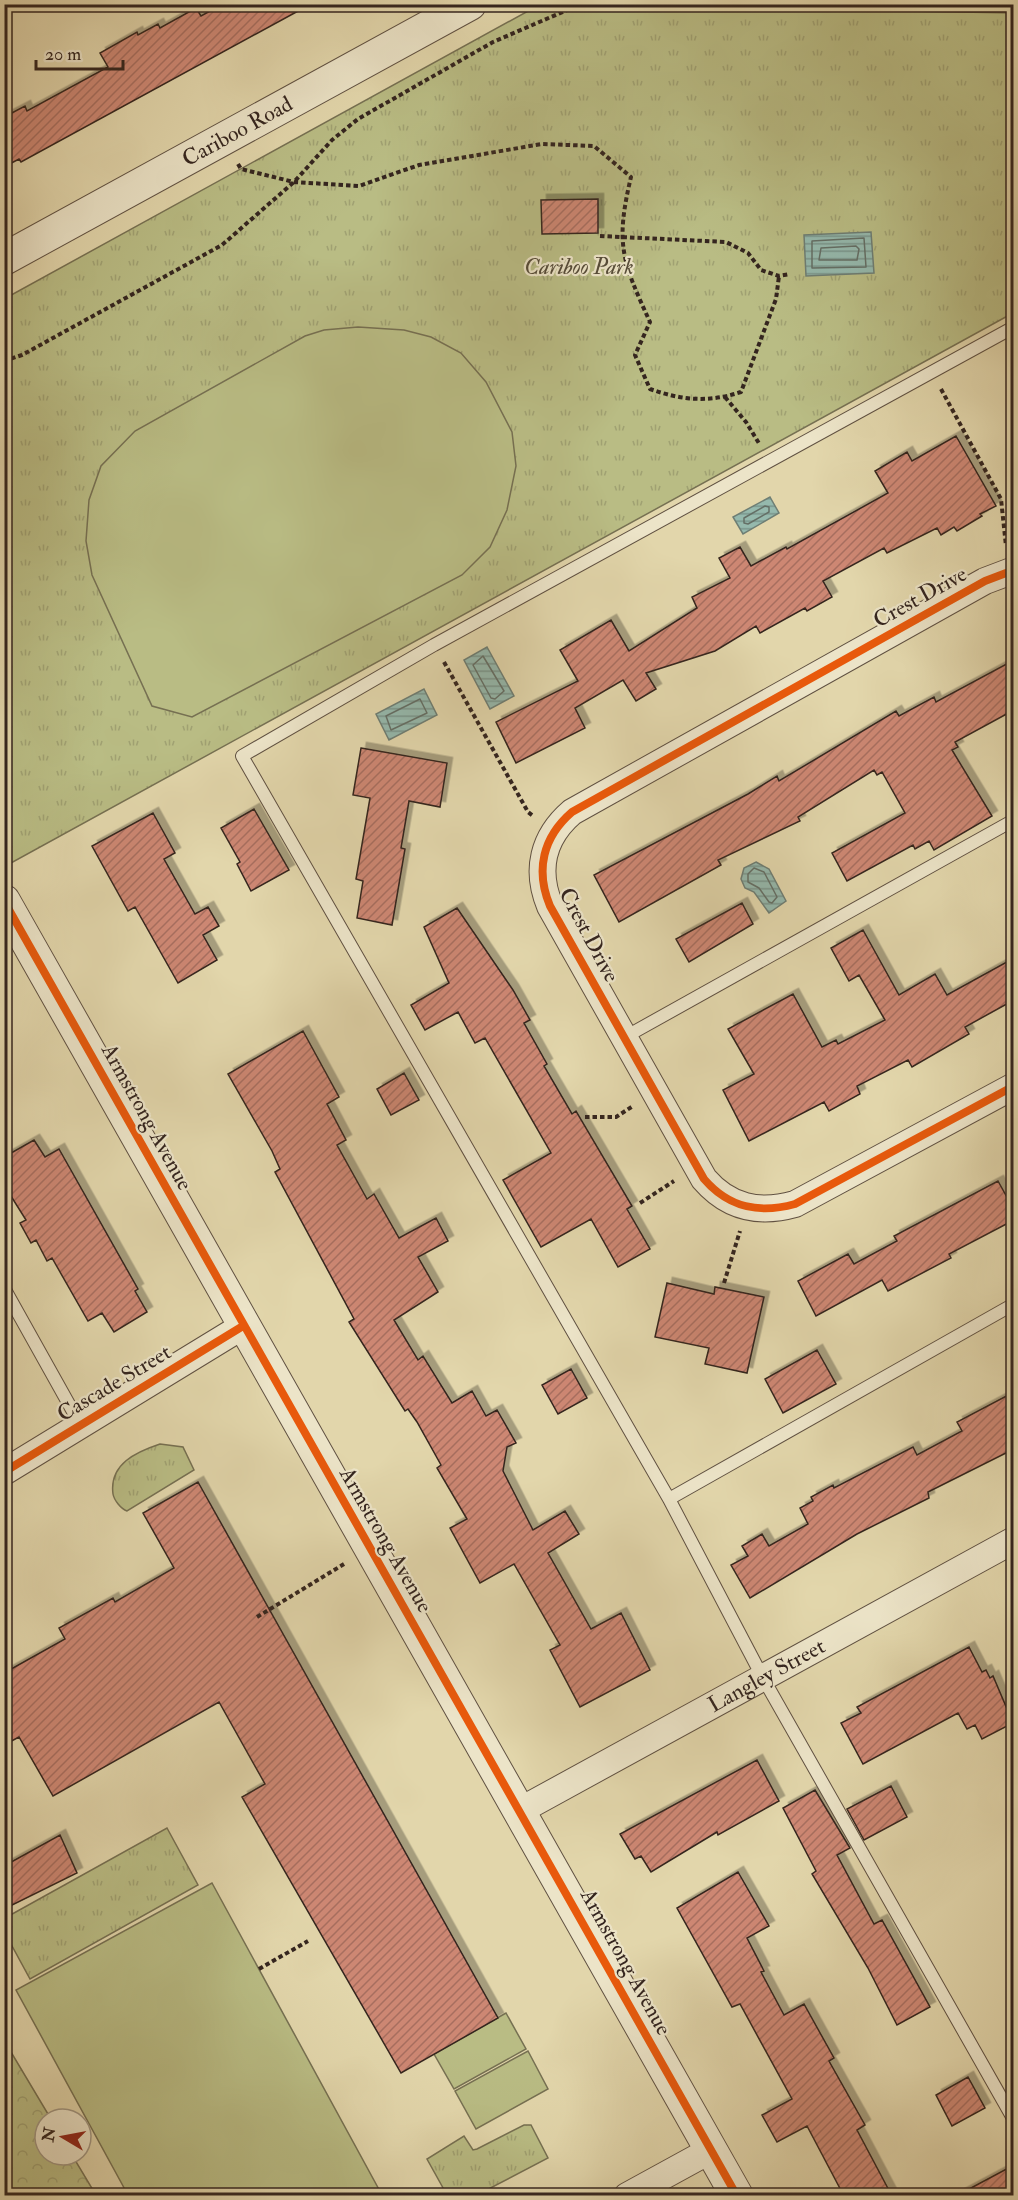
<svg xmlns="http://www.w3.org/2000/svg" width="1018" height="2200" font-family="'IM FELL Double Pica',serif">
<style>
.grass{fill:url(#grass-tufts);stroke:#767052;stroke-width:1.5}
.forest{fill:url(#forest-crowns);stroke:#767052;stroke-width:1.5}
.pitch{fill:#b9bc84;stroke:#767052;stroke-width:1.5}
.water{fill:url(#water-rules);stroke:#6e7e74;stroke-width:1.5}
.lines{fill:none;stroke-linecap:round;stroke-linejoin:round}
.shore{stroke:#646f66;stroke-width:1.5}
.building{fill:url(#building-hatch);stroke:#34251f;stroke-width:1.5;filter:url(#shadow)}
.service-casing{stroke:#605142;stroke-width:14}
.minor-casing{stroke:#605142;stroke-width:28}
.tertiary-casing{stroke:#605142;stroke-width:34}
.path{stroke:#34251f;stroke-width:4;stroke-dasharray:4.5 3;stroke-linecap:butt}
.service{stroke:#ece4c8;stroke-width:12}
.minor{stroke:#ece4c8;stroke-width:26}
.tertiary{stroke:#ece4c8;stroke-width:32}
.cycleway-casing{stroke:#ece4c8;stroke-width:11}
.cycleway{stroke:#e8590c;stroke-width:8}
.labels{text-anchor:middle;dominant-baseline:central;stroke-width:4.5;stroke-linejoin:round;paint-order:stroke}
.street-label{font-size:22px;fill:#34251f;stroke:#ece4c8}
.park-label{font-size:22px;font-style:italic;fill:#554b38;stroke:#ece4c8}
</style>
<defs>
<pattern id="grass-tufts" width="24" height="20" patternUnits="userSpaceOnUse" patternTransform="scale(1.5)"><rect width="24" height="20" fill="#b9bc84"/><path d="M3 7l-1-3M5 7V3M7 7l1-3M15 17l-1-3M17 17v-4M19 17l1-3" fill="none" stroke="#a0a172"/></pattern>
<pattern id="forest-crowns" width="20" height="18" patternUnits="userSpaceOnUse" patternTransform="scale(1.5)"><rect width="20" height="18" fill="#b9bc84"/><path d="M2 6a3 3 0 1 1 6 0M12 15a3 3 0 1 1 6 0" fill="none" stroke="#a0a172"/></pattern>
<pattern id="water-rules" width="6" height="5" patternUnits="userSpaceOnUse" patternTransform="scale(1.5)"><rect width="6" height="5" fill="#95b9ad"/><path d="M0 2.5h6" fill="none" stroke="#7a968c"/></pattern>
<pattern id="building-hatch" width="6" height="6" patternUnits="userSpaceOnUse" patternTransform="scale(1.5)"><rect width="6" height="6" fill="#cd8773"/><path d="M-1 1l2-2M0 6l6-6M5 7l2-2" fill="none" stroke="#a76e5e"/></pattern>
<filter id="shadow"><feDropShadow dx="5.5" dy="-5.5" stdDeviation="0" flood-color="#0004"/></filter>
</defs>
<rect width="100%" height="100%" fill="#e2d6ab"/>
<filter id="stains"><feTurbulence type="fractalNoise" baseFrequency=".00333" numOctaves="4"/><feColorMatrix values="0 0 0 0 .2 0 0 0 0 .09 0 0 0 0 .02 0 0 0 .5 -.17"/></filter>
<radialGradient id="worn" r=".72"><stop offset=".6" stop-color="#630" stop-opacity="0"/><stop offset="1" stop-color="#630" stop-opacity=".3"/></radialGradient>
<path class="grass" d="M539,5H1013V313L11,863L4,852V299Z
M160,1444L183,1447L194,1470L127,1511C121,1509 114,1500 113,1494C109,1464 136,1452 160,1444Z
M167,1828L198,1885L30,1979L5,1933V1918Z
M524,2125H531L548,2158L477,2195H447L427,2159L464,2136L473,2150L477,2149Z"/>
<path class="forest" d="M5,2042L51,2119H45V2155H72L96,2195H5Z"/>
<path class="pitch" d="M905,5H1013V13L905,11Z
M358,327L404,330L431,337L461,353L486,382L512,432L516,466L507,510L490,547L462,575L192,717L152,706L92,575L86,541L89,500L101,466L135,431L305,336L324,330Z
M212,1883L382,2195H128L16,1990Z
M506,2013L526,2049L454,2089L434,2054Z
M528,2051L548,2089L476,2129L455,2091Z"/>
<path class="water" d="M871,232L874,273L806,276L804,235Z
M770,497L779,513L743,534L733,517Z
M487,647L514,696L490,709L464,660Z
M424,689L437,715L389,740L376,714Z
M756,862L769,869L786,901L769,913L754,892L745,888L741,879L744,868Z"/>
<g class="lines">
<path class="shore" d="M864,238L866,267L812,268V241Z
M856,246L859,249L857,260H819L821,248Z
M765,506L769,507V512L748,524L744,523V518Z
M483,656L504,691L495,699L491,698L473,665Z
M420,699L427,713L391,730L386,716Z
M754,868L764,872L777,897L772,903L769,902L759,888L748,882V874Z"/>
</g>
<path class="building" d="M223,4H311L21,162L19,159L4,167V117L25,106L27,111L108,67L100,53L137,32L138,35L158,24L160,28L196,8L201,16Z
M598,199V233L542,234L541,200Z
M956,436L996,506L980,514L982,516L957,531L954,527L941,535L937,528L887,553L884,548L823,581L832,597L807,611L805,608L760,633L756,626L715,651L646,673L656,689L636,701L623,680L575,708L585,728L516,763L496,722L578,681L560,650L611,620L629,651L697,608L692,597L730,578L719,558L740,547L751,566L786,547L787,549L888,493L875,471L907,452L912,461Z
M1014,660V710L955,742L958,747L952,750L992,816L934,850L929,841L915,849L913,845L847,881L832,853L905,813L882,772L877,775L874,770L798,817L800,821L718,860L721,865L619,922L594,875L748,794L777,776L779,781L896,711L899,716L934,697L936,702Z
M361,748L447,763L440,807L409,801L401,848L405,849L392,925L357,918L363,881L356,879L370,798L353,795Z
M254,809L289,870L251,891L237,864L240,862L221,828Z
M153,813L175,853L164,859L195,914L208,907L219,926L203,935L217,960L178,983L135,907L128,911L92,846Z
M742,903L753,924L689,962L676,939Z
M457,908L513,990L530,1020L524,1023L547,1064L544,1066L572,1114L576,1111L632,1206L627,1209L650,1249L618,1267L591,1219L541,1247L503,1180L551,1153L485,1038L475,1043L458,1012L425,1030L411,1005L449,983L424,927Z
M863,930L899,995L935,974L947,995L1014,958V1000L965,1027L969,1034L912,1067L908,1060L857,1086L860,1094L829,1111L824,1102L749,1141L723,1090L754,1074L728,1029L793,994L822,1047L836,1040L838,1044L885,1020L859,975L849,981L831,948Z
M303,1031L339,1097L327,1104L346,1140L337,1145L367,1199L374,1194L399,1238L436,1218L448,1241L418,1257L438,1292L394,1320L418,1360L423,1356L452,1403L472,1391L486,1416L497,1410L516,1443L507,1447L503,1471L533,1530L565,1511L579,1534L548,1553L591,1629L621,1613L650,1670L580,1707L550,1650L560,1645L514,1564L480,1583L450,1528L467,1519L437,1468L441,1465L417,1422L408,1409L405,1411L349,1322L354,1319L275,1172L280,1169L272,1151L228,1074Z
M404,1073L419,1100L391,1115L377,1089Z
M34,1140L45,1157L59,1149L138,1289L135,1291L147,1312L114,1332L102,1313L88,1321L52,1258L47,1261L36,1240L31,1243L20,1223L26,1220L4,1185V1157Z
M998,1181L1014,1210V1220L949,1254L951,1258L888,1291L882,1280L816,1316L798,1281L848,1254L854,1264L897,1241L894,1236Z
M667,1283L714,1294L715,1287L764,1297L747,1373L705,1364L709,1348L655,1337Z
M817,1350L836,1384L783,1413L765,1379Z
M571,1369L587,1398L558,1414L542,1385Z
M1014,1392V1449L928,1492L929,1498L857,1534L750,1598L731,1565L748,1556L742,1546L762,1534L769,1546L808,1524L800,1508L813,1501L811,1497L833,1485L834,1488L913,1447L917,1455L962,1431L957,1422Z
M198,1482L498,2018L401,2073L242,1797L265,1784L219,1702L53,1796L19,1737L4,1745V1673L65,1639L59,1628L113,1598L115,1602L174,1568L143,1513Z
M969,1647L982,1672L986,1670L990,1678L993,1676L1013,1723L982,1739L975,1725L967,1729L958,1713L863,1764L841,1723L861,1713L857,1707Z
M757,1760L779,1801L718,1835L717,1832L651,1872L641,1856L635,1859L620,1834Z
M891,1786L907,1817L864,1840L847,1809Z
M815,1790L850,1848L837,1855L874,1924L882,1920L930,2007L897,2025L868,1968L812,1874L816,1871L783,1808Z
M60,1835L77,1873L4,1909V1866Z
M738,1872L769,1926L747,1938L764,1971L761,1972L784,2015L804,2004L834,2058L829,2061L865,2125L857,2130L892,2196H844L807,2126L777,2142L762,2115L792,2099L740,2004L732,2007L677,1908Z
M968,2077L985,2108L952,2126L936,2095Z
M1014,2165V2196H956Z"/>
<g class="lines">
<defs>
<path id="service" d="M4,9L12,4
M1014,327L434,645L242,756L669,1499L763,1678L1014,2120
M625,1037L1014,820
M4,1288L80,1424
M669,1499L1014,1304"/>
<g id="minor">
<path d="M1014,570L985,581L572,812C543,837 535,870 550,906L704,1179C729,1208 759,1214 795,1204L1014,1086"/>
<path d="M4,1472L243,1326"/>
<path id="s1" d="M521,1810L1014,1540"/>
<path d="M627,2196L711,2150"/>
</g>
<g id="tertiary">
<path id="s2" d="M4,259L470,4"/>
<path d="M4,901L737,2196"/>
</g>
</defs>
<use href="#service" class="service-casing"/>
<use href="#minor" class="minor-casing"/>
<use href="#tertiary" class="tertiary-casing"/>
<path class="path" d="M238,164L241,169L294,182L359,186L419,165L542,144L594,146L631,177C615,244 622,261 650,322L635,355L650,389C681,400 708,403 741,392L776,299L779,276
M600,236L726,242L748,253L761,270L779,276L790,274
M4,361L22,355L222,245L294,182L332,140L358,119L493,42L581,4
M941,389L1001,499L1006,546
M725,397L746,422L760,445
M444,662L528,812L533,816
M585,1117H616L633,1106
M640,1203L674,1181
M724,1283L740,1231
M257,1617L344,1564
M259,1969L308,1941"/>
<use href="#service" class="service"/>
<use href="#minor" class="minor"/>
<use href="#tertiary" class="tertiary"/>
<defs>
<path id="cycleway" d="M1014,570L985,581L572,812C543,837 535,870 550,906L704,1179C729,1208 759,1214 795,1204L1014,1086
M4,901L737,2196
M4,1472L243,1326"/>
</defs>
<use href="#cycleway" class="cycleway-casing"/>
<use href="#cycleway" class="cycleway"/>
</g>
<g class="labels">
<g class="street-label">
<text stroke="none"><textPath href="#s2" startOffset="266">Cariboo Road</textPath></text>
<text transform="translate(920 597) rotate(-29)">Crest Drive</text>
<text transform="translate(589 935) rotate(62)">Crest Drive</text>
<text transform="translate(147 1117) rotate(61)">Armstrong Avenue</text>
<text transform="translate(114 1383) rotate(-31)">Cascade Street</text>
<text transform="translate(386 1540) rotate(60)">Armstrong Avenue</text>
<text stroke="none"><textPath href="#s1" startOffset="280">Langley Street</textPath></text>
<text transform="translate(626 1962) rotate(61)">Armstrong Avenue</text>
</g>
<g class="park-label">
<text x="579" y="267">Cariboo Park</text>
</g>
</g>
<rect width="1018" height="2200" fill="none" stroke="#e2d6ab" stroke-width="24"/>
<rect x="6" y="6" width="1006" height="2188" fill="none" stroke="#34251f" stroke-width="3"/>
<rect x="12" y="12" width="994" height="2176" fill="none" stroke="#34251f" stroke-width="1.5"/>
<g transform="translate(63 2137) rotate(280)"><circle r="28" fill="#ece4c8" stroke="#a29884" stroke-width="1.5"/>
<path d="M0-4.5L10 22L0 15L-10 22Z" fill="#8f2418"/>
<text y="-9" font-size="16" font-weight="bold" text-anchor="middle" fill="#34251f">N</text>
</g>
<path d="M36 60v9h87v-9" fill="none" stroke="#34251f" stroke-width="3"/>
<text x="45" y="60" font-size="18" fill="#34251f" stroke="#ece4c8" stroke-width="4.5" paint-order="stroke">20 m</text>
<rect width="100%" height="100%" filter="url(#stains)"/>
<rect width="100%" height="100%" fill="url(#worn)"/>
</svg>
